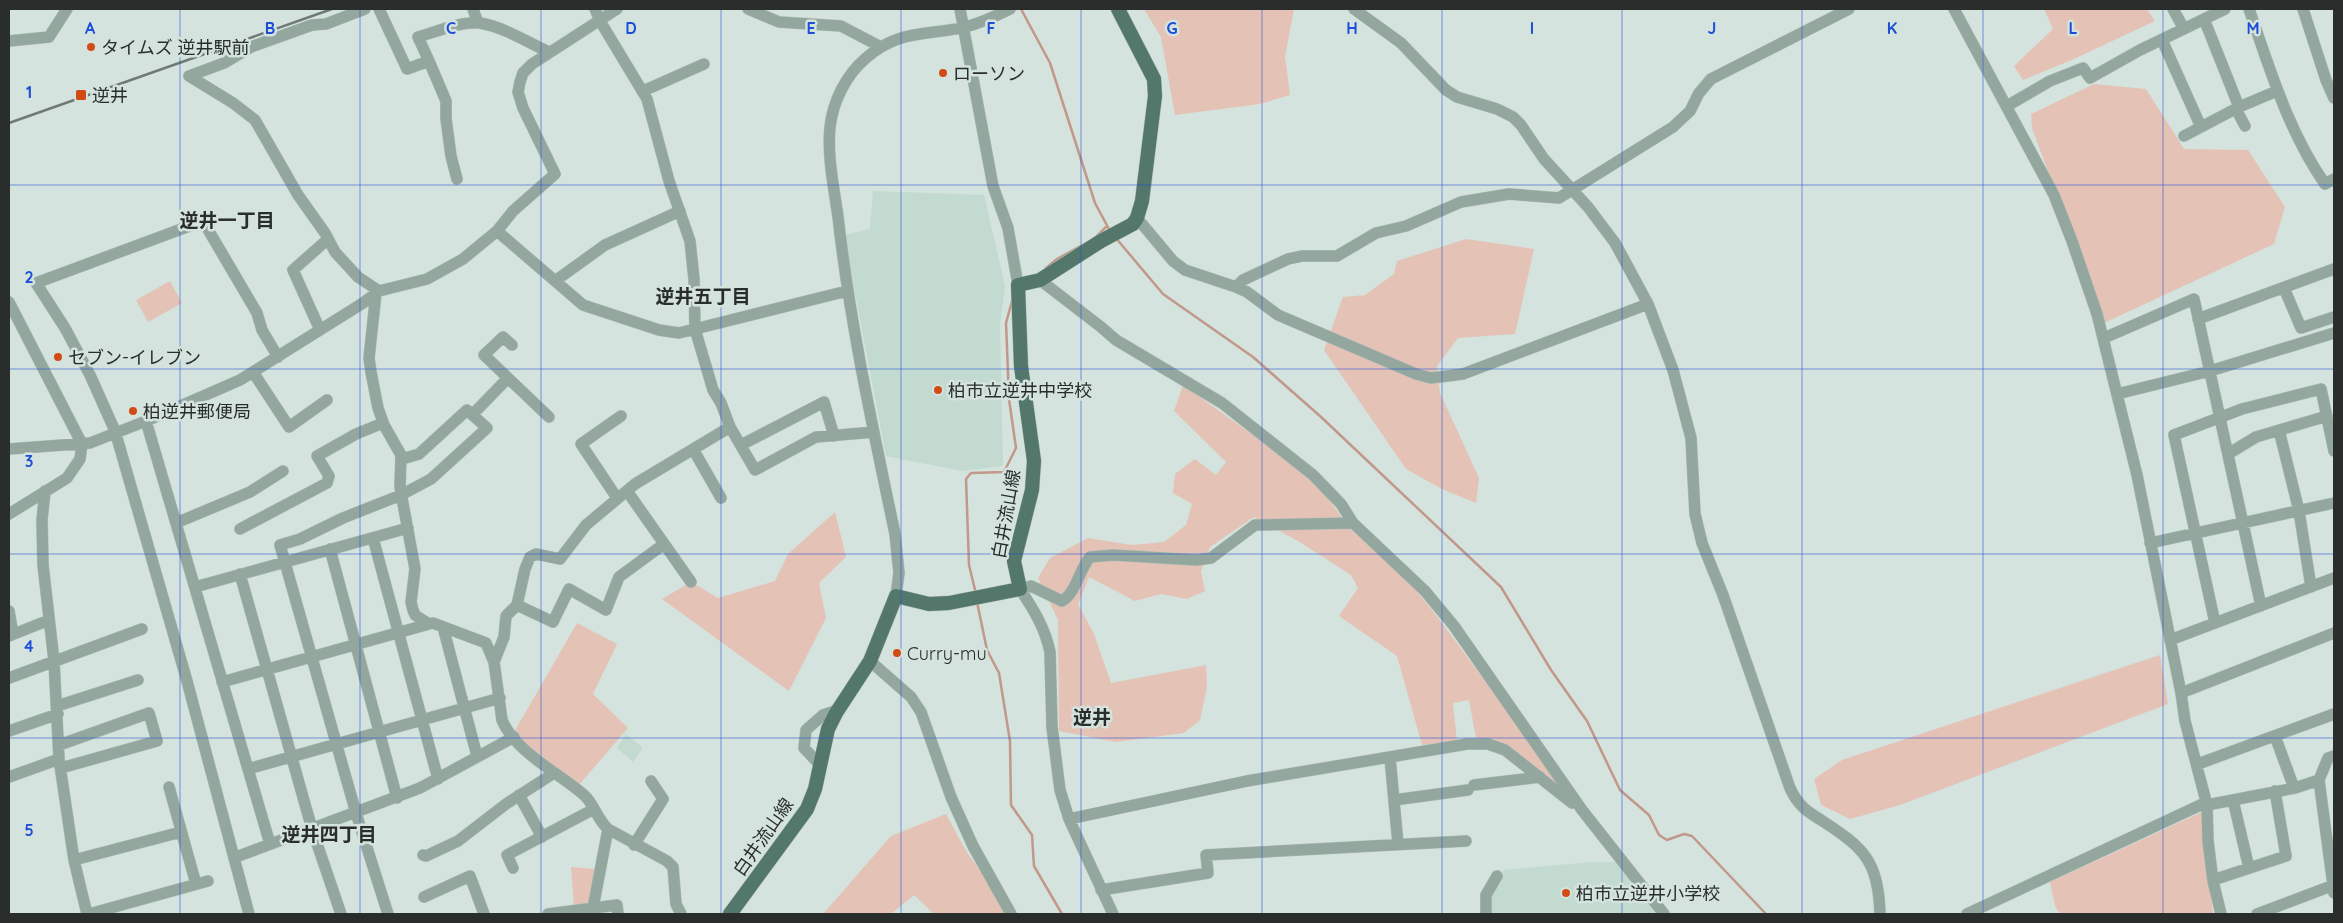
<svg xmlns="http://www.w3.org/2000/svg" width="2343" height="923" font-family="Quicksand,'Noto Sans JP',sans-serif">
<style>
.built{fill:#c3dad1}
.green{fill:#e5c2b6}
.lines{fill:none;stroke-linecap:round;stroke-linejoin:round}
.stream{stroke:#c1988a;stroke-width:2.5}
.minor-casing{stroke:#b2bfba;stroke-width:12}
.major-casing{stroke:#b2bfba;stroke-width:15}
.minor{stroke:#94a79f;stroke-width:11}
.major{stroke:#54776b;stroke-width:14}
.rail{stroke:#707976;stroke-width:2.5}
.grid{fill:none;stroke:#1d4ed8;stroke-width:1;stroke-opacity:0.55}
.poi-dot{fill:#d24b15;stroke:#d4e3dd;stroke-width:2}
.labels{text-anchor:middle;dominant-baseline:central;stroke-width:5;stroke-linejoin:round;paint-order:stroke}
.poi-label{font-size:18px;fill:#292e2c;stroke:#d4e3dd;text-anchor:start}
.street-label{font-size:18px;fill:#292e2c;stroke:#d4e3dd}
.neighbourhood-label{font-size:19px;font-weight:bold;fill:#292e2c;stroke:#d4e3dd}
.grid-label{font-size:16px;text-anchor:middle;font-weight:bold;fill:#1d4ed8;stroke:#d4e3dd;stroke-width:5;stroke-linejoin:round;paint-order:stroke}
</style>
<rect width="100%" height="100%" fill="#d4e3dd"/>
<path class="built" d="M873,191L984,195L1005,286L1000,324L1003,466L962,471L886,456L844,235L870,229Z
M626,734L643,748L633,762L617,748Z
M1591,862H1618L1655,914H1489V898L1495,887H1498L1504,870Z"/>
<path class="green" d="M1144,9H1294L1285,56L1290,95L1260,104L1175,115L1161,37Z
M2044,9H2147L2155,21L2074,59L2023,80L2014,66L2053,29Z
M2094,84L2146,89L2184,149L2248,150L2285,207L2274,244L2104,323L2032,128L2031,114Z
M1466,239L1534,249L1515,334L1458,338L1437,366L1440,393L1479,478L1476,503L1442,489L1406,469L1324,350L1343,297L1365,295L1394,274L1397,261Z
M170,281L182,303L148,322L136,300Z
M1183,385L1257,438L1320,488L1352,531L1407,579L1436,615L1552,771L1566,794L1476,738L1469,700L1453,703L1457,741L1422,745L1397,656L1339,616L1358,588L1351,575L1298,541L1254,517L1210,547L1201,571L1205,591L1187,599L1161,594L1135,601L1089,577L1078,604L1094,634L1111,683L1206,665L1207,687L1200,720L1184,733L1116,742L1059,731L1058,620L1038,578L1050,558L1088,538L1132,545L1164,542L1186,525L1192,504L1173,493L1175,474L1195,459L1216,475L1226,462L1174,411Z
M835,512L846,557L819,583L826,618L789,691L662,599L691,582L718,598L775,581L788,554Z
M577,623L617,644L593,694L628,728L578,786L513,734Z
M2160,655L2168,704L1900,805L1850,819L1821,805L1814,779L1842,760Z
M2202,812L2213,914H2060L2055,906L2050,882Z
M946,814L966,851L1011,914H934L914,895L891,914H823L891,836Z
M571,867L595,869L589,903L574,908Z"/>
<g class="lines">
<path class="stream" d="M1021,9L1050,63L1095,203L1110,231
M1097,236L1106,227
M1115,237L1163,294L1253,357L1320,416L1501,587L1551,670L1587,721L1620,790L1649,815L1659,835L1667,840L1684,834L1692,836L1766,914
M1046,268L1057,259L1088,242
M976,594L969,565L966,479L971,473L1004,472L1016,448L1009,399L1006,323L1012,301
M977,602L987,650L999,673L1010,741L1011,805L1032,835L1034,866L1062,914"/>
<defs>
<path id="minor" d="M379,9L407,69L429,61L418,37C436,32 461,21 480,23C504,27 527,42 549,52
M473,9L478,23
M595,9L600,21L647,99L669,181L690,241L694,279L695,329L713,390L721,403L730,427L755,470L816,437L874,432
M748,9L779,22L841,26L881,47
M960,9L993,186L1008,228L1018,285
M1354,9L1401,43L1446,90L1457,97L1497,109L1513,117L1521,125L1544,159L1588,207L1615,243L1627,265L1648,304L1673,370L1691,438L1695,514L1702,543L1723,595L1790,788C1797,804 1806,811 1821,820C1864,848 1878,860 1880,914
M1954,9L2054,195L2072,241L2097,314L2137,475L2181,693L2185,721L2207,805L2208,841L2213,881L2221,914
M2173,9L2184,29
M2249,9C2270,69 2288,131 2325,184L2334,179
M2303,9L2326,80L2334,98
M2204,19L2239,107
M2162,40L2201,127L2239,107L2277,91
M9,41L49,37L67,9
M429,61L446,101V119L451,156L457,179
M189,76L233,103L255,120L298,195L325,233L335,252L358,277L379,291
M189,76L224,63L251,47L312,25L326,24L365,9
M643,91L704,64
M2007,106L2050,81L2083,68L2090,78L2140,50L2225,9
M2236,109L2245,126
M2184,136L2201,127
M1137,218L1173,261L1185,270L1236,287L1243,280L1288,259L1302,256H1337L1376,233L1406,226L1461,202L1509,194L1559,198L1673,127L1690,111L1699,93L1711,79L1849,9
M497,231L583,305L659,330L679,333L847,291
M1040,280L1101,327L1116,340L1222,403L1313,475L1341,504L1353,523L1425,591L1454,626L1582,810L1664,914
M555,281L605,245L680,211
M1236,287L1247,292L1278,315L1416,374L1431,378L1463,374L1648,304
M2284,288L2301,328L2334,317
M376,293L369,358L371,372L378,408L384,425L401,455L400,487L415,569L411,602L413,610L415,615L421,619L429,624L433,623L486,643L494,662L502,720C515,752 559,773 584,795C594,804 597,819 608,829L667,861L673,867L676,904L681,914
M9,302L82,444L80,459L67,478L9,514
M2198,319L2334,269
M320,330L293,270L328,239
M2104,338L2194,299L2261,606
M253,372L289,427L327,400
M508,378L549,417
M2117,394L2210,371L2334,333
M473,414L508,378L484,355L503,337L512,345
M146,421L270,844
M2279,430L2299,511L2311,587
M741,445L824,402L834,436
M9,449L90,443L146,421L240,380L363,303L379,291L427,279L463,259L497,231L513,211L555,174L523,108L518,92L520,82L523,73L532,64L617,9
M693,449L721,498
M2228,454L2256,437L2327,416
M45,491L42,520L43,565L54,661L59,759L74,860L87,914
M627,491L691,582
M617,498L581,444L621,416
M176,523L250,492L283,471
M240,529L327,483L329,476L317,456L356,434L383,423
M373,538L438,779
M2150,543L2334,503
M330,549L397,798
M240,574L312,829L341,914
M195,587L408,528
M896,596L899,573L895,534C873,429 850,324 838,217C834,188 827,156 830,127C833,101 846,75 866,58C899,29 926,36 965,27C981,23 996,16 1010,9
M517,605L553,622L569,589L606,610L619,577L664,544
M9,611L13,634
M2215,623L2174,435L2242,409L2321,389L2334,451
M443,627L477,756
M9,636L49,620
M2170,640L2334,578
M870,661L911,697L921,712L951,797L973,846L1011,914
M494,662L504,637L506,616L517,605L525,569L530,557L536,554L560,559L586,525L635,484L730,427
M9,678L142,629
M222,682L429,624
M2181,693L2334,633
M57,706L138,680
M9,731L58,714
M2275,736L2294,788
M59,745L149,713L157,741L61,768
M1390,758L1398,844
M2198,764L2334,714
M820,765L804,748L806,730L823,715L838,710
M248,769L500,698
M9,777L59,759
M2319,780L2334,893
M1474,785L1540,777
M169,787L196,884
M519,795L542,837
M1394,800L1468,790
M2233,800L2249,868
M2207,805L2295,788L2319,780L2328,758L2334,756
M1069,819L1247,781L1467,744H1488L1505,750L1572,803
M634,845L663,799L651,781
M423,855L426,856L458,841L506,804L554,773
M236,857L420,788L514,737
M74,860L181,832
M513,868L507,855L594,809
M2213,880L2286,856L2275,791
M1101,890L1208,873L1206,855L1466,841
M424,897L470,876L484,914
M593,908L608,829
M89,914L208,881
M249,914L187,681L115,431L90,375L65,328L36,283L203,221L257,313L262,330L278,357
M388,914L356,813L280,545L300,539L343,518L401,495L431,479L487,428L467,410L419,454L402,459
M548,914L617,905L618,914
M1113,914L1069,819L1060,790L1052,727L1050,652C1045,627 1033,609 1020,589L1031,586L1062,601C1076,593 1079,570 1090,557L1113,555L1196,560L1211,558L1255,525L1353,523
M1486,914V895L1497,876
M1967,914L2207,802
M2257,914L2334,885"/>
<path id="major" d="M730,914L807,809L815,789L828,729L836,713L870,661L896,596L929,604L949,603L1020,589L1014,561L1032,490L1034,461L1021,366L1018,285L1040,280L1101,241L1133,224L1137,218L1142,201L1155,96L1154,79L1118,9"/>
</defs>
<use href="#minor" class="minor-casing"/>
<use href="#major" class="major-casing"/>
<use href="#minor" class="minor"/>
<use href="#major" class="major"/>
<path class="rail" d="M9,123L332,9"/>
</g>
<path class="grid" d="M180,9V914M360,9V914M541,9V914M721,9V914M901,9V914M1081,9V914M1262,9V914M1442,9V914M1622,9V914M1802,9V914M1983,9V914M2163,9V914M9,185H2334M9,369H2334M9,554H2334M9,738H2334"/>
<g class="poi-dot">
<circle cx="91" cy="47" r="5"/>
<circle cx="943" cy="73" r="5"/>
<rect x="75" y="89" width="12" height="12" rx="2.5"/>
<circle cx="58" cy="357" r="5"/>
<circle cx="938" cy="390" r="5"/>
<circle cx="133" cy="411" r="5"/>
<circle cx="897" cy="653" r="5"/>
<circle cx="1566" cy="893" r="5"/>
</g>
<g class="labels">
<g class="poi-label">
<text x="101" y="47">タイムズ 逆井駅前</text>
<text x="953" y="73">ローソン</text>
<text x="92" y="95">逆井</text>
<text x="68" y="357">セブン-イレブン</text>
<text x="948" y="390">柏市立逆井中学校</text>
<text x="143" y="411">柏逆井郵便局</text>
<text x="907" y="653">Curry-mu</text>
<text x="1576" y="893">柏市立逆井小学校</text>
</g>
<g class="street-label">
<text transform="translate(1006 514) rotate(-80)">白井流山線</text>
<text transform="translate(763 837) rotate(-55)">白井流山線</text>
</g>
<g class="neighbourhood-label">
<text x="227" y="220">逆井一丁目</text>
<text x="703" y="296">逆井五丁目</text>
<text x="1092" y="717">逆井</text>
<text x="329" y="834">逆井四丁目</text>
</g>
</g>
<g class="grid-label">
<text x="90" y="34">A</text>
<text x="270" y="34">B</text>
<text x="451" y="34">C</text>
<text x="631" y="34">D</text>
<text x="811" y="34">E</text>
<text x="991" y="34">F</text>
<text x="1172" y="34">G</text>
<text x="1352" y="34">H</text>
<text x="1532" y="34">I</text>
<text x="1712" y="34">J</text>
<text x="1892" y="34">K</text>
<text x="2073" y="34">L</text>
<text x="2253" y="34">M</text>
<text x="29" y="98">1</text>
<text x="29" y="283">2</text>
<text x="29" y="467">3</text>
<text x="29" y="652">4</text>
<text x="29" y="836">5</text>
</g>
<rect width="2343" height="923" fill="none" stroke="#292e2c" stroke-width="20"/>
</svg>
